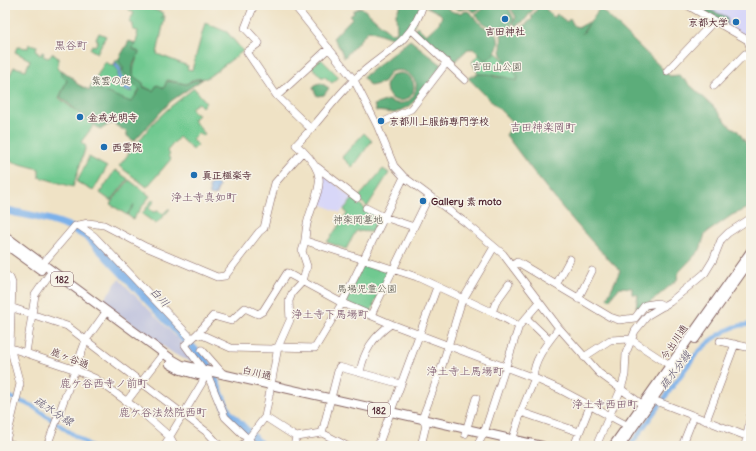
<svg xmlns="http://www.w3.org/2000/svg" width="756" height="451" font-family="Delius,'Klee One',sans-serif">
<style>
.built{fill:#d8d7f8}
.industrial{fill:#bfc2dd}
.green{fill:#70c990;stroke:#5d745e}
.forest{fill:#5cad7a;stroke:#536652}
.water{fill:#7cb1ea;stroke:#63688a}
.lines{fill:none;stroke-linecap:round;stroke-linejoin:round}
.canal{stroke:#7cb1ea;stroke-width:4.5}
.river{stroke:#7cb1ea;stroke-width:8}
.minor-casing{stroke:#846361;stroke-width:8}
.major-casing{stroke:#846361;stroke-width:10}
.minor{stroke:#fff;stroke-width:7}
.major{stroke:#fff;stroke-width:8}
.poi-dot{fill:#1f6fb2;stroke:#f7f3e8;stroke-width:1.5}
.labels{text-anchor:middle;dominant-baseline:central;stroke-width:3;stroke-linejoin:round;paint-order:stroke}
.shield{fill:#f7f3e8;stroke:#7e5f64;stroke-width:1}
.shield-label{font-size:9px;font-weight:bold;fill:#4a1f2b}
.poi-label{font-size:10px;font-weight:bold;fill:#4a1f2b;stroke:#f7f3e8;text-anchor:start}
.park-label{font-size:10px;fill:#555249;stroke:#f7f3e8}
.street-label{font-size:10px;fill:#4a1f2b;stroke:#f7f3e8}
.neighbourhood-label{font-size:11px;fill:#754f67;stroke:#f7f3e8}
.water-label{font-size:11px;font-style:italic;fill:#5c526e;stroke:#f7f3e8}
</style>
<rect width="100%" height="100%" fill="#f7f3e8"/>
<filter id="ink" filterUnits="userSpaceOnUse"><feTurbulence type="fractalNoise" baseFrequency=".025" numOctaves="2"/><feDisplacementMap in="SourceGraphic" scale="8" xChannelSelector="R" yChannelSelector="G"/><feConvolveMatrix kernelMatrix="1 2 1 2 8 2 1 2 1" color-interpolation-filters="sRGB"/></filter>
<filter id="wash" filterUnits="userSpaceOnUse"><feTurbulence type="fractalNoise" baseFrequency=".012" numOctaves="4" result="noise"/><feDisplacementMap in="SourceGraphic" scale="16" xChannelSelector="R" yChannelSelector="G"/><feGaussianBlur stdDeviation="0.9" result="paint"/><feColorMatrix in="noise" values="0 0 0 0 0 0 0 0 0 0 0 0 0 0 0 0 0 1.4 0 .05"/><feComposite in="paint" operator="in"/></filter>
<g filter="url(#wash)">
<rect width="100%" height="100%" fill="#efe2c5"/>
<path class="built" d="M691,5H751V39Z
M322,172L352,199L340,213L317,202L321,193Z
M5,293L9,294L6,342H5Z"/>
<path class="industrial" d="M119,279L179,340L194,358L191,362L174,354L102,302Z"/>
<path class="green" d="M122,5H141L163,13L161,19L163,16H165L157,54L188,66L187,69L192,70L205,23L227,32L243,51L207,78L195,79L186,84L167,80L164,88L157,85L153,91L143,86V83L133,76L134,66L139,52L133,49L138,36L137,35L138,31L133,30V24L129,22L134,13Z
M99,33L106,36L97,53L90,49L92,45L95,46L98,41L96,39Z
M29,44L37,46L36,51L38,52V54L41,55L42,52L44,53L43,56L48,58L52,53L58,58V65L57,68L67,80L59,98L94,125L81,142L86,146L73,187L39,177V169L5,160V80H7L14,67L26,70L30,60L15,52L17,47L28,48Z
M495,52L509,64L518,77L516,81C505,77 490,74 478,74L472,62L479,54L485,61Z
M117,59L123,67V72L140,90L131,102L89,90L105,62L113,66Z
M321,59L339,77L332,83L325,77H321L312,67Z
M194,88L206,102L202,107L198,103L191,108L193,112L198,115L193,120L205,134L202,136L198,133L192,139L198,145L193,150L179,137L167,151L170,154L168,156L171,159L147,187L119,166L153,123L169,108Z
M364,133L372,141C364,150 361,158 352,167L342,157Z
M89,157L107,167L93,191L77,182Z
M383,169L389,173L367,207L358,198Z
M115,170L128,179L111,201L100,193Z
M129,180L150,196L133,219L127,215L134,205L127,215L110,204Z
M354,198L365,209L377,216L372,232L356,231L346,249L327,242L347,214L344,209Z
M153,199L154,202L149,208L153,212L158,211L163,214L168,209H170L156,224L142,214Z
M366,262L388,270L389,272L371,311L368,312L346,303V300L363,264Z"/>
<path class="forest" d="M401,5H421L414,25L400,41L369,30L344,58L340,48L333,38L352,18L350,16L354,13L353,11L361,7L391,33L397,32L396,13Z
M426,5L444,6L453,12L459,13L467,11L471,13L477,21L483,26L497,34C501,47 496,54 485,61L474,49H468L453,63L414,30L417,26L426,35L439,23L442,16L439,13L425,6Z
M449,5H482L480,9L474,12L468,8L459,10Z
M485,5H507L514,19L511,25L515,30C499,34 485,27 475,14L481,11Z
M525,5H537L524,21L515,26L513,23L516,17L509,6L524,10Z
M540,5H547L545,8L554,18L557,14L567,22L570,18L574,26L580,27L588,22L589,23L582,34L599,9L598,5H603L602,10L670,76L679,75L713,106L730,126L737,130L751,150V207L732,215L705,234L700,250L679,272L677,280L641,310L636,307L638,295L632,294V288L620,287L609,300L607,298L620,271C578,229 541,183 506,135L514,124L468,78L478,74H489L495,77H505L517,81L518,77C513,70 501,58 501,50C501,44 502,40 501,34L517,32L533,18L531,17Z
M707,9L727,17V24L705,12Z
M410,40L442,65L411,105L395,113L376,111L374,105L388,100C402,108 417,101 416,83C410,72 402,68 390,72L383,83L370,86L363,77Z
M129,41L135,43L133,49L139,52L133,65V76L143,83V87L153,91L157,85L164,88L167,81L186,84L195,80L203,79L171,101L134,141L127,136V132L112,123L101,129L98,128L60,97L67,80L61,75V71H63L74,79L77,84L89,90L97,89L131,102L140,90L123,72V67L118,60Z
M386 87a14 14 0 1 1 28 0a14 14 0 1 1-28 0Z
M321,83L329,88L324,95L317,96L313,88L316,84Z"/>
<path class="water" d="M116,62L121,69V76L133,92L124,90L118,85V70L114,65Z
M211,182H215L219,186L215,196L210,195L209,188Z"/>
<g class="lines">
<path class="canal" d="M5,395L32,406L90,446
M630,446L694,357C707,342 730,323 751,325"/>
<path class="river" d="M5,210C34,217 65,220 90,239L206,362L209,366L228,412L262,446"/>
</g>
</g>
<g filter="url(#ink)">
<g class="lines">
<defs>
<path id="minor" d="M254,5L245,28L259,43L247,52L277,96L311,129C325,113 338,95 354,80C381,53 410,46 423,5
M294,5L354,80L377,125L394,166L404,177L466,223L503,254L559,328L599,373L647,408
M687,5L751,42
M412,30L465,80
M748,41L751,50
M667,71L714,21
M714,86L745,54L751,60
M277,96L329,48
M377,125L411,109L447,62
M303,151L296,145L311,129
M317,167L357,198
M366,208L384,217L414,227
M78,225L94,236L191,338
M306,241L417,277L492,312L519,326
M513,265L517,262L521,264L610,317L619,320L635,318L645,305L658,303L664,306
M39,268L75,226L88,223L104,225L146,247L217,277L225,276L259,232L264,228L275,183L303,151C332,180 315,191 307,224C305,233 306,242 302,251L307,266L303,281L292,293L289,301L290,320L278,347L272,349L231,348L198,333
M5,274L10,278L12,283L10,347L20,384L5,445
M556,285L570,259
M578,299L592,271
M10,307L67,326L183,414L208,433L220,446
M492,312L496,302L509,284
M371,315L429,196
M526,318L549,340
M720,341L751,348
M5,346L76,370L96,379L145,415L170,437L175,446
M202,350L224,375
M26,353L35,295L49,275
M584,357L610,340L630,339L674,368
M360,372C364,351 373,337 391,324
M648,398L746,436
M127,401L163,354
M521,412L579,432
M265,417L296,437L322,433L347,446
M706,421L735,344
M322,433L339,367L401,384
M465,434L476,398
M6,442L17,446
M511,444L521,412L534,380C531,362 548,342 559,328
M47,446L86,340L106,312
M164,446L202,383L206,371
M240,446L245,443L265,417L278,347L315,348L342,303L404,177
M255,446L225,417L208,376L185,345L198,333L213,316L231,321L245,308L258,314L263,311L287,273L342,303L391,324L534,378L559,389L632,428
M294,446L296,437
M378,446L437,287
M421,446L426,425L422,419L442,366L461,303L494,247
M477,446L484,433L519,326L539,303
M502,446L503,442
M574,446L590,406
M596,446L621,389L625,375L626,353L635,331L648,315L670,302L705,273L713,260L721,240L728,233L751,218
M682,446L694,416
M745,446L751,414"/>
<path id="major" d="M5,236L170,358L182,365L542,446
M5,244L41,270
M695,339L747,265
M170,364L181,370L198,375
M613,446L751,251
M620,446L678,363"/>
</defs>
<use href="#minor" class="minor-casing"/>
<use href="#major" class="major-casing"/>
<use href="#minor" class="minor"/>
<use href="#major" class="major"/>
</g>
</g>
<g class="poi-dot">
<circle cx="505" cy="19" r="4"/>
<circle cx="736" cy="22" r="4"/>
<circle cx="80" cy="117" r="4"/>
<circle cx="381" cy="121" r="4"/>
<circle cx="104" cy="147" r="4"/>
<circle cx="194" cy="175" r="4"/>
<circle cx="423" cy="201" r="4"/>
</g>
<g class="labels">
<g class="shield">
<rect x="51" y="272" width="22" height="14" rx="3"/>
<rect x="368" y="403" width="22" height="14" rx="3"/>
</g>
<g class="shield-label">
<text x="62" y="279">182</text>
<text x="379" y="410">182</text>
</g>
<g class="poi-label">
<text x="728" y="22" text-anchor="end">京都大学</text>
<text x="505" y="31" text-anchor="middle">吉田神社</text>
<text x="88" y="117">金戒光明寺</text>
<text x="389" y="121">京都川上服飾専門学校</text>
<text x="112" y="147">西雲院</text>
<text x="202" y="175">真正極楽寺</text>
<text x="431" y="201">Gallery 素 moto</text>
</g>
<g class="park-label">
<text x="497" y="66">吉田山公園</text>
<text x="111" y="80">紫雲の庭</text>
<text x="358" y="219">神楽岡墓地</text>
<text x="367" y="288">馬場児童公園</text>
</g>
<g class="street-label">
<text transform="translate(674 342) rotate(-55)">今出川通</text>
<text transform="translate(70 358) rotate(21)">鹿ヶ谷通</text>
<text transform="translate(257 373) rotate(13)">白川通</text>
</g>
<g class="neighbourhood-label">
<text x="71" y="45">黒谷町</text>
<text x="543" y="127">吉田神楽岡町</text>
<text x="204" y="197">浄土寺真如町</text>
<text x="330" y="314">浄土寺下馬場町</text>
<text x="465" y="371">浄土寺上馬場町</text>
<text x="104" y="383">鹿ケ谷西寺ノ前町</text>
<text x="605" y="404">浄土寺西田町</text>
<text x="163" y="412">鹿ケ谷法然院西町</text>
</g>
<g class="water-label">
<text transform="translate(160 297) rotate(47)">白川</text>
<text transform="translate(675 370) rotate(-53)">疏水分線</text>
<text transform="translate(54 411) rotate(33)">疏水分線</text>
</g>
</g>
<rect width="756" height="451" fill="none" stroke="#f7f3e8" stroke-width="20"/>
</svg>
